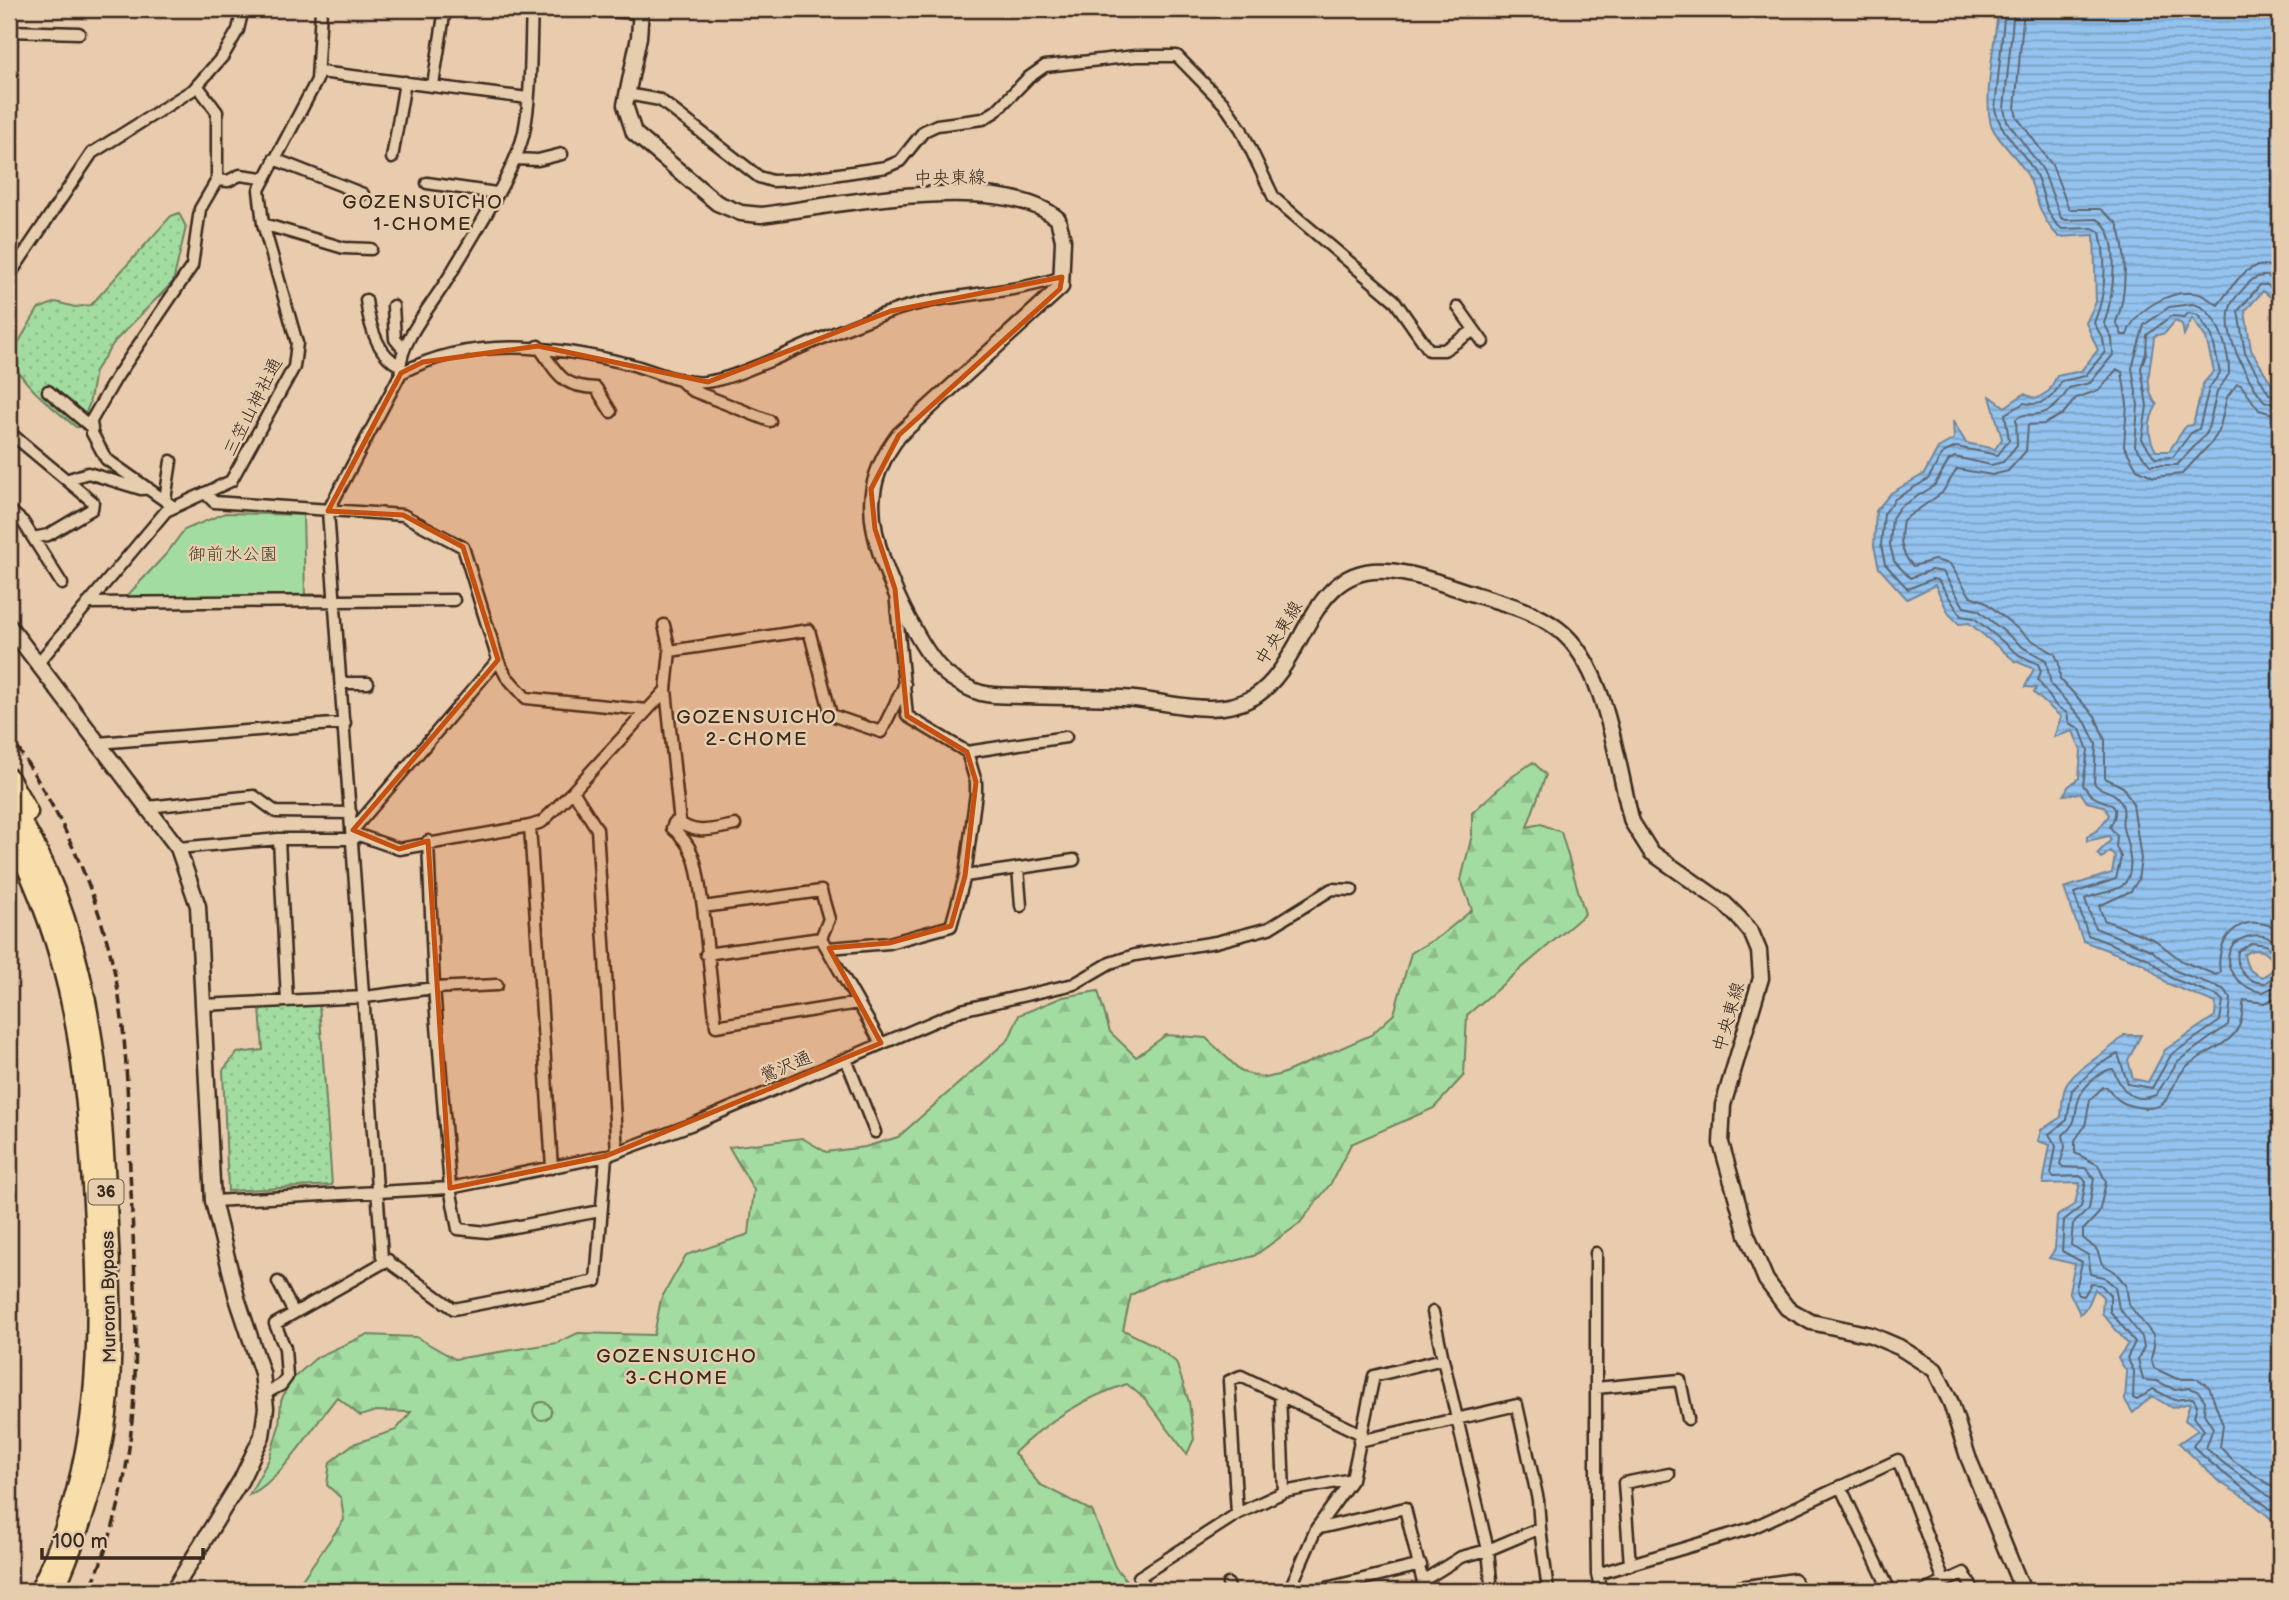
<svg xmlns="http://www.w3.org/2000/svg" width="2289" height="1600" font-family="'Balsamiq Sans','Klee One',sans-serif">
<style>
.grass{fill:url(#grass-dots);stroke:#6f8360;stroke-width:2}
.forest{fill:url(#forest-firs);stroke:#6f8360;stroke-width:2}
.park{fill:#a3dca1;stroke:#6f8360;stroke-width:2}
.water{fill:url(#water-rules);stroke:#70869b;stroke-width:2;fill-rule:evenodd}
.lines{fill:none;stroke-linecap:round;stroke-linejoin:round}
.shore{stroke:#5f6772;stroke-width:2}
.street-casing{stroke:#3b2a1e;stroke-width:15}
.secondary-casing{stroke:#3b2a1e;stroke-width:19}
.highway-casing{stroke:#3b2a1e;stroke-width:23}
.street{stroke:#e5cdae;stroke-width:10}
.secondary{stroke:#e5cdae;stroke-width:14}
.highway{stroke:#f8deab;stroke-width:18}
.rail{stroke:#3b2a1e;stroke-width:3.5;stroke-dasharray:10 5;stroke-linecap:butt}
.marked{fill:#c55010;fill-opacity:0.2;stroke:#c55010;stroke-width:5;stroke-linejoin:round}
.labels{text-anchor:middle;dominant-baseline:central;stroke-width:5;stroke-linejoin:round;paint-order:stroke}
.shield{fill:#e5cdae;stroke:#6e5b49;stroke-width:2}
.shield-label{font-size:16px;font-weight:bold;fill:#3b2a1e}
.street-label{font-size:18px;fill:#3b2a1e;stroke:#e5cdae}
.park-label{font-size:18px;fill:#453c2b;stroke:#e5cdae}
.neighbourhood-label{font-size:19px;letter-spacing:2px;fill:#3b2a1e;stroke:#e5cdae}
</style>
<defs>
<pattern id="grass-dots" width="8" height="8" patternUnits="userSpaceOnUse" patternTransform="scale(1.75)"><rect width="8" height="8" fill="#a3dca1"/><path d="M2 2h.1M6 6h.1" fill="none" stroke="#8dbd8a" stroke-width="1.8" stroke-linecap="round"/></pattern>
<pattern id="forest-firs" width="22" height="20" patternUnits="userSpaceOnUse" patternTransform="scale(1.75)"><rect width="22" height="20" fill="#a3dca1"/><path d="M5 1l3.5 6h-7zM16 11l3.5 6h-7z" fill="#8dbd8a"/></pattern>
<pattern id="water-rules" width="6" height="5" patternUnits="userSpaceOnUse" patternTransform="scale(1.75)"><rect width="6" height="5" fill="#94c3ef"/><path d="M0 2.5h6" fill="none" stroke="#7a9fc1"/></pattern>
</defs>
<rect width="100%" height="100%" fill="#e9cbae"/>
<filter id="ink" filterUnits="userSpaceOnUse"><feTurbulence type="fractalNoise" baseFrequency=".0143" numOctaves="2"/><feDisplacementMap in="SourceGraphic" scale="14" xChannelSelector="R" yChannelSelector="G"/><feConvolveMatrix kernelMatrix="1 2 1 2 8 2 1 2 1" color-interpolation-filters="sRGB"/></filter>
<g filter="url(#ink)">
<path class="grass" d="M179,213L186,227L173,282L115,341L95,371L89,405L80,427H76C53,408 22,385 10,357L38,309L56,302L75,307L91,305L171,216Z
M319,1003L332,1185L228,1191L223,1070L237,1053L263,1050L260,1008Z"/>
<path class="forest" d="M1533,762L1546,775L1527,827L1541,824L1561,832L1585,914L1467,1015L1464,1075L1434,1108L1351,1144L1331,1183L1299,1224L1254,1256L1158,1281L1131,1295L1123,1330L1154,1345L1176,1362L1189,1402L1194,1439L1187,1454L1145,1399L1127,1384C1083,1398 1047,1421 1014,1453L1039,1484L1092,1511L1115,1567L1135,1591H294L344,1520L341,1498L327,1485L330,1462L353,1444L396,1430L411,1412L376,1411L360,1416L337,1397C313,1426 282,1480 249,1495L269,1459L279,1426L281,1401L289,1382L317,1357L366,1335L416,1337L455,1359L557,1343L578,1333L654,1335L661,1299L686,1255L749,1234L754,1190L729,1147L802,1138L826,1152L865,1147L898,1137L1009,1039L1019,1015L1063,997L1098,991L1110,1032L1136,1057L1166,1035L1206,1038L1242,1072L1266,1078L1282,1074L1371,1035L1394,1014L1411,953L1440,936L1472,910L1461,880L1472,835V813L1509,779Z"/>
<path class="park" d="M225,513L303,515L305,596L126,597L167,553L184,530Z
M533 1411a9 9 0 1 1 18 0a9 9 0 1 1-18 0Z"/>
<path class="water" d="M1998,9H2280V305L2263,291L2245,311L2251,350L2276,391L2280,387V1526L2250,1501L2218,1481L2179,1443L2198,1430L2185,1420L2190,1403L2172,1408L2152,1396L2133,1413L2125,1400L2127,1372L2118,1358L2128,1344L2102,1313L2103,1297L2095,1289L2088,1306L2080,1314L2069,1291L2075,1264L2049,1258L2055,1249L2057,1216L2075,1204L2080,1183L2043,1184L2050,1145L2038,1141L2041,1130L2061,1117C2062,1108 2062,1096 2065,1088C2074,1067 2109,1054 2124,1035H2141L2128,1060L2133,1079L2148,1082L2165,1050L2215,1016L2216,1003L2168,984L2144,964L2083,941L2064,888L2112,873L2115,856L2110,851L2102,858L2097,854L2111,840L2109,836L2087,841V836L2098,830L2109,815L2104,806L2087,802L2081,793L2064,795L2068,787L2079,778L2081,751L2073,731L2054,737L2061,717L2034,693L2036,688L2025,687L2034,669L2015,661L1969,623L1959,624L1949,614L1935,585L1907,599L1879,568L1874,546L1876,511L1891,493L1924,474L1938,448L1954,439L1953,421L1966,443L1995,449L2002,439L1990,396L2005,407L2024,394L2036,399L2049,391L2057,376L2081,371L2098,350L2086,323L2096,302L2094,235L2059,237C2041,220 2038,201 2030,180C2022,160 2001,146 1992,127C1982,102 1996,38 1998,9ZM2192,318L2206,338L2214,371L2203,384L2193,425L2186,426L2169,451H2156C2147,436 2148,420 2157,405C2141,386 2153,358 2154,336L2165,333L2175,321L2182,324L2184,335ZM2253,950L2263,951L2273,959V970L2262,977C2250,972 2246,968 2244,954Z"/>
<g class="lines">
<path class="shore" d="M2005,9L1995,109C2001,136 2024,150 2036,175C2045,194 2044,215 2062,229L2093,228L2100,232C2107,263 2106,295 2094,323L2103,339L2105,352L2085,376L2062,381C2052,399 2044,407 2024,403L2005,414L2009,440L1998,455L1956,447L1943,453L1928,479L1895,499L1884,514L1881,545L1885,564L1908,589L1932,579L1938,580L1961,616L1974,618L2019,655L2038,664L2041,671L2038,680L2056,706L2067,713L2069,723L2080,729L2088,750L2083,785C2086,788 2088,792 2091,795C2105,806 2125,799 2110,827L2117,836L2116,847L2121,857L2116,879L2074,893L2088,935L2147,958L2171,978L2218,996L2223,1001L2220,1021L2171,1055L2152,1088L2128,1084L2118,1054L2098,1065L2072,1090L2067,1120L2049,1134L2056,1146L2051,1174L2054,1177L2080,1176L2086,1181L2081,1207L2064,1220L2062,1251L2082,1262L2076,1289L2079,1295L2084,1296L2091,1284L2101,1285L2110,1295V1311L2135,1342L2127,1358L2134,1371L2133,1398L2137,1400L2153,1389L2174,1400L2193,1398L2197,1405L2194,1417L2204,1430L2193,1446C2220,1474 2251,1492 2280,1517
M2014,9L2004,109L2007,121L2043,170L2061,218L2066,220L2097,219C2123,232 2113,301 2104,323L2112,338L2113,355L2090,383L2069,388C2062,400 2053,412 2038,414C2027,416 2026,412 2016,419L2017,445L2003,462L1991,465L1955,457L1949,460L1934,486L1900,507L1892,518L1890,545L1894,561L1910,578L1931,570L1943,572L1964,607L1978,610L2024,648L2046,660L2051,685L2086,723L2096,744L2094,783C2100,792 2110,789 2117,797C2129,811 2120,816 2123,828C2127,843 2138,872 2122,886C2112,893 2096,893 2085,899L2095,928L2151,950L2176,971L2223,989L2231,998L2228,1025L2178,1061L2156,1095C2131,1105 2121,1089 2113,1069C2103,1069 2084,1086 2080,1096C2072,1115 2081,1119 2063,1135L2065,1147L2060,1164L2063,1167L2085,1168L2094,1178L2089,1209L2073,1224L2071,1245L2088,1255L2091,1274L2104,1277L2115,1287L2119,1308L2142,1337L2144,1347L2138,1359L2143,1380L2157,1381L2175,1390L2189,1388L2198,1391L2205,1401L2204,1414L2213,1428L2206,1448C2229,1470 2256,1485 2280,1505
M2024,9L2015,109L2017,117L2052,165L2069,209H2100L2117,223C2128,251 2127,296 2116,322L2122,335H2127C2135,309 2172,288 2199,294C2206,296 2212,302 2218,305C2233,286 2250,252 2280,271
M2280,284L2267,276C2256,275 2251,280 2244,288C2240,293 2233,299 2231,305C2220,332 2248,380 2264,401L2280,406
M2280,295L2267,285H2260L2238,311L2245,353L2269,394L2280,396
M2192,304C2217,307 2230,352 2229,374L2217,392L2207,433L2177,465H2150L2135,446L2138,405L2132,368L2144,325L2169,307Z
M2189,313L2198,315L2212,336L2220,373L2209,388L2199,429L2191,433L2173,457L2155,458L2142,439L2147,406L2141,368L2146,353L2147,335L2171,316L2184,317Z
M2280,416L2259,410L2241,385L2237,384L2227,397L2219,431L2212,442L2182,474L2154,477L2137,469L2124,446L2127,404L2122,372L2117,369L2099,390L2076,398L2063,414L2044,424L2028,425L2026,451L2008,471L1992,475L1957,469L1942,493L1903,520C1900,538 1899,552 1913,566L1934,560L1950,564L1970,596L1984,601L2030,639L2055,654L2059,664L2060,679L2095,716L2105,740V778L2123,787L2133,804L2141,859L2138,880L2131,891L2099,906L2104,920L2155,940L2182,961L2216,975L2220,972C2214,933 2247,909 2280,931
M2252,943L2266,945L2279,957V973L2265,983C2246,983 2235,969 2238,951Z
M2280,944C2265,933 2251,932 2234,943C2217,965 2240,990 2263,992L2280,984
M2280,996L2264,1003L2244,1000C2242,1008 2243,1018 2239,1026C2231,1045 2202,1053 2187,1066C2165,1087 2176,1116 2132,1106C2120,1103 2114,1097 2107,1087H2103L2090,1100L2085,1126L2075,1140V1153L2098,1165L2106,1182L2099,1213L2083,1230V1238L2097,1250L2102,1264L2114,1271L2126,1285L2129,1305L2153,1335L2154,1346L2151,1359L2154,1368L2177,1379H2198L2209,1387L2223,1425L2220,1447L2234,1461L2280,1492"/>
<defs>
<path id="street" d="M507,9L532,11
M572,9L640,13
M9,31L79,33
M320,72L528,98
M433,85L445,9
M627,94L660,100L759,177L772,181L799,180L886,167L900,161L924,131L937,125L983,119L996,111L1028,78L1045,66L1136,56H1177L1224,104L1241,129L1274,198L1394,300L1429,350H1444L1473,331
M392,158L405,82
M274,159L363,194
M515,159L538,160L562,154
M217,180L228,181L240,175L262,178
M427,183L496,193
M263,224L344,248L371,249
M9,276L92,153L194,89L223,56L238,30L243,9
M366,300C369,323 376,354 399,365
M393,306L395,339L404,350
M1458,307L1483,342
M538,346C559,374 559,386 596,388L611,412
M401,373C395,344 439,297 453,270C474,234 516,170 524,132C532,92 530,50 532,9
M679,379L691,390L770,421
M48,391L92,428
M9,432L93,502L92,509L48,535L33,538
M69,479L88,473L141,489L148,488
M205,493L214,502L403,515L463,547L498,660L506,676L526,698L647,710
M165,500L171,461
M174,507L106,459L92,433L91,421L116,378L192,266L200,209L217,180V112L197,85
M9,510L23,522L62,584
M895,593L907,716L967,752L1066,737
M88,603L454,600
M664,625L670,651
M38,663L166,511L231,481L294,367L297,343L263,224L259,190L317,80L321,9
M342,683H368
M98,743L345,723
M147,807L254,796L276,812L351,813
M680,823L666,690L670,651L809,630L831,715L881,732L905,684
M530,826L552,1168
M353,830L498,660
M353,833L399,849L530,826L542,822L573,791
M279,839L287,1001
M428,841L434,988L450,1188L458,1229L487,1232L600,1211
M178,848L279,839H354
M1018,868L1021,906
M965,876L1074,860
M703,907C697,874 699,849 672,828L674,823L678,821C695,836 714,829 735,825
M821,938L829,919L821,891L703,907L716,1026L858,1003
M829,948L889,943L951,926L965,876L976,793V782L967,752
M706,954L821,938L881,1043
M203,1005L365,997L434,988L497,985
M846,1059L875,1132
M617,1152L597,829L573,791L666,690
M606,1156L596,1281L454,1309L382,1257L328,511L401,373C472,335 554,346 629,364C653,370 681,385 706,382C729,379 751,368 772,360C811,343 850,325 890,312C946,292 1006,296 1062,277
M213,1201L450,1188L606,1156L693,1124L961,1010L1074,984L1110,963L1135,955L1216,942L1269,928L1332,889L1352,890
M1596,1253V1512L1597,1574L1601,1591
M278,1282L294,1313
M1433,1312L1443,1359
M1596,1388L1680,1380L1688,1419
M266,1393L281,1385L287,1377L285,1348L275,1324L388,1260
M1280,1394L1284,1492
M1359,1441L1517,1405L1538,1500L1540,1528L1488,1550L1461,1557L1424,1580
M1840,1486L1890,1591
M1237,1514L1229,1381L1241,1376L1361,1434
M1540,1528L1548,1591
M1316,1529L1405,1508L1425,1591
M1630,1565L1624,1483L1669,1474
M1597,1574L1752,1528L1898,1460L1944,1581
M1228,1584L1230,1591
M1149,1591L1139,1577L1237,1514L1284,1492L1352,1479
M1289,1591L1316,1529L1352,1479L1374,1376L1443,1359L1488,1550L1492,1591
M1314,1591L1421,1565
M1713,1591L1794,1579L1799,1591
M1924,1591L1964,1573L1974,1591"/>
<path id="secondary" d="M641,9L639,37L625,105L634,133L717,203L741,213L761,215C833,206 1001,170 1058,219L1063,240L1061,287L899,435C867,477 866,512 883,561C894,592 924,659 950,677C959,683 970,690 981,693C996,697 1013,695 1028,696C1059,697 1090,697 1122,698C1151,699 1180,708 1209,708C1225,708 1240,705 1254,697C1307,664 1308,564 1387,571C1417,573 1448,586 1477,595C1504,603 1535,611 1558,629C1608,667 1616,764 1632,822L1651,852L1725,904L1740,919L1751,932L1759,951L1761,978L1723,1105L1721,1143L1747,1235L1766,1280L1787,1308L1811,1322L1871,1335L1899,1347L1935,1370L1951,1403L1968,1457L2023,1591
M9,626L178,848L198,906L213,1201L237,1298L262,1373L266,1408L262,1436L241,1480L173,1591"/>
<path id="highway" d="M9,778L28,812
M9,801C91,924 101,1080 108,1224C111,1287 115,1351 107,1414C99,1476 79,1535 54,1591
M9,830C75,960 85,1060 93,1203C101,1341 101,1464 39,1591"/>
</defs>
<use href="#street" class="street-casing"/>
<use href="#secondary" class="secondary-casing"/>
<use href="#highway" class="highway-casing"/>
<use href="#street" class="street"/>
<use href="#secondary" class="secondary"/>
<use href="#highway" class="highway"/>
<path class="rail" d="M9,735C51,797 84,861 105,934C128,1011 127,1090 130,1169C136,1311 150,1459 89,1591"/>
</g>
</g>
<path class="marked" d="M1062,277L1060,289L899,435L871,489L875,529L895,589L907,716L967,752L976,782L965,876L951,926L889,943L829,948L881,1043L606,1156L450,1188L428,841L399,849L353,830L498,660L463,547L403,515L328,511L401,373L423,362L538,346L708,382L891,311Z"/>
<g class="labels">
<rect class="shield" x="88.5" y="1179.5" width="35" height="25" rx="5"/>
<g class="shield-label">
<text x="106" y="1192">36</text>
</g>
<g class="street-label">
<text transform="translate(950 178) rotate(-1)">中央東線</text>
<text transform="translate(253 407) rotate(-63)">三笠山神社通</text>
<text transform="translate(1279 633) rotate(-58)">中央東線</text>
<text transform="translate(1729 1017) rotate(-74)">中央東線</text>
<text transform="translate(786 1067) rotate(-23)">鶯沢通</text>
<text transform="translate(109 1297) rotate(-91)">Muroran Bypass</text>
</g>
<g class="park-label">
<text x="233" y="554">御前水公園</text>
</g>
<g class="neighbourhood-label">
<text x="423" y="202">GOZENSUICHO<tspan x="423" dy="22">1-CHOME</tspan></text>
<text x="757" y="717">GOZENSUICHO<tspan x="757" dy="22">2-CHOME</tspan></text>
<text x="677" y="1356">GOZENSUICHO<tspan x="677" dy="22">3-CHOME</tspan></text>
</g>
</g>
<rect width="2289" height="1600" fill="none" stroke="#e5cdae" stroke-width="35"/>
<rect x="18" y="18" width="2254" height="1565" fill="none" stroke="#3b2a1e" stroke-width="2.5" filter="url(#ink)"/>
<path d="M42 1548v10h161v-10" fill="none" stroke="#3b2a1e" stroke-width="3.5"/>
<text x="52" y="1548" font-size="21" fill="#3b2a1e" stroke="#e5cdae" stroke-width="5" paint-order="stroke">100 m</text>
</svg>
